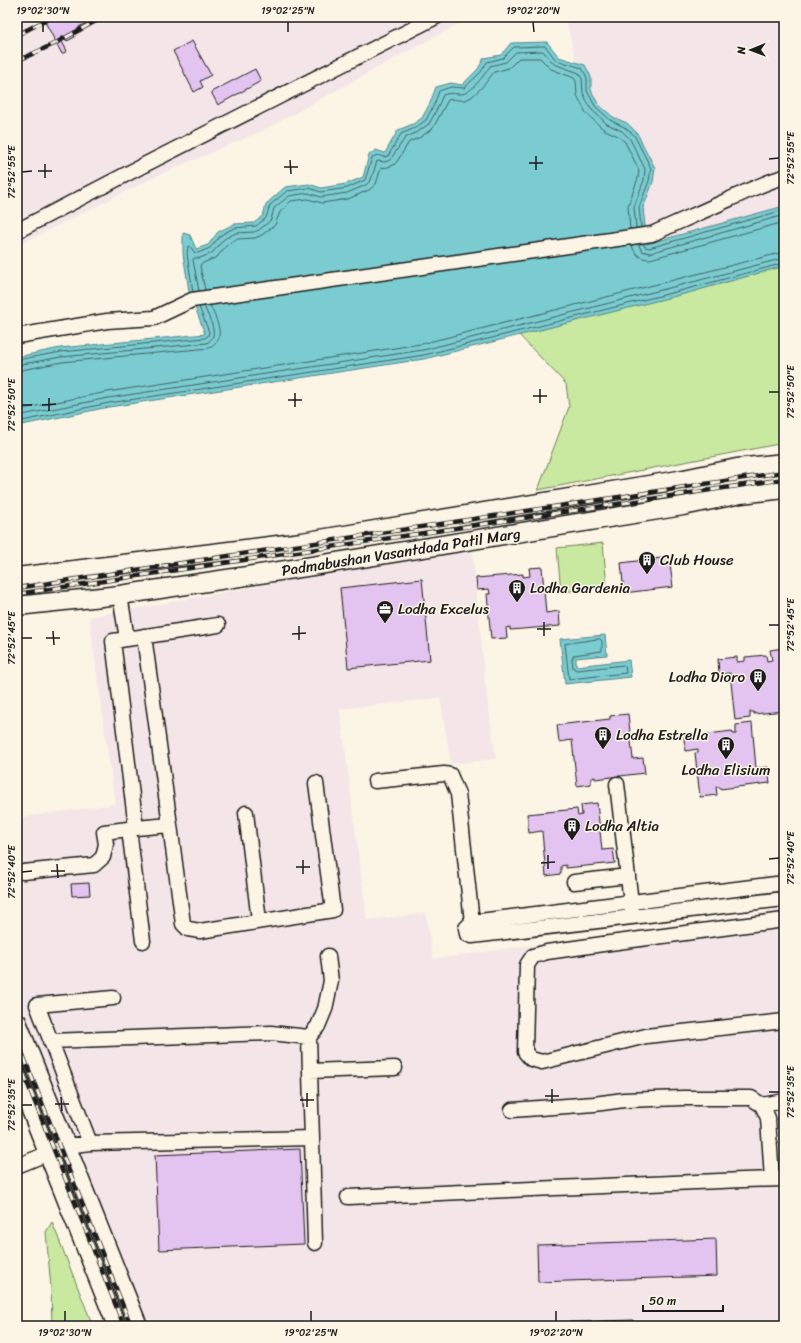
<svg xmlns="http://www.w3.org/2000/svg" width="801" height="1343" font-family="Sriracha,sans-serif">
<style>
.built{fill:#f4e6e8}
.green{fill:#c9e8a0;stroke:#72825e}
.water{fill:#7accd1;stroke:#548689}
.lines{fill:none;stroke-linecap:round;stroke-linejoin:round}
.shore{stroke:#426264;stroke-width:1}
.building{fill:#e3c3f0;stroke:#1c1c1c}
.minor-casing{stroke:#1c1c1c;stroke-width:17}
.major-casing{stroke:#1c1c1c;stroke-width:21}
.minor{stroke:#fcf5e5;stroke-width:14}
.major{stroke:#fcf5e5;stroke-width:18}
.rail-casing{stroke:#1c1c1c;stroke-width:4.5}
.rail{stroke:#fcf5e5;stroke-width:3;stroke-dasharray:9;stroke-linecap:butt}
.ticks{fill:none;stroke:#1c1c1c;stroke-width:1.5}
.labels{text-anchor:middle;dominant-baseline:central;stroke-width:3;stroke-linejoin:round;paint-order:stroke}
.street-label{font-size:15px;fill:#1c1c1c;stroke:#fcf5e5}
.poi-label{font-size:15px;fill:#1c1c1c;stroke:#fcf5e5;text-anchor:start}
.neatline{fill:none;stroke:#1c1c1c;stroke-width:1.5}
.ticks-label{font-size:10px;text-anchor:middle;fill:#1c1c1c}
</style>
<rect width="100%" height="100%" fill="#fcf5e5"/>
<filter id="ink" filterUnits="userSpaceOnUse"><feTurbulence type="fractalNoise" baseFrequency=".025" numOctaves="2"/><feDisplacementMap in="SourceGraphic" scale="8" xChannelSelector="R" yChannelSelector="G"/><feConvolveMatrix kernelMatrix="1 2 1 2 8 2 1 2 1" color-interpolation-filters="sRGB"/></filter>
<g filter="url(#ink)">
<path class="built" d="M17,17H471L262,131L161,174L17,246Z
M565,17H784V206L631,249L588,109Z
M472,547L486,690L496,759L451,764L440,698L340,709L367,920L426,913L433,959L784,910V1326H148L119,1262L17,1001V818L115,804L89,617Z"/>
<path class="green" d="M784,266V443L538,490L569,407L566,384L519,335Z
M603,543L607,587L561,592L557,548Z
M52,1222L93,1326H52L51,1288L46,1232Z"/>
<path class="water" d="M547,42L559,57L585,65L591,77V90L598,104L613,117L627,123L637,133L655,168L653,182L643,208L647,244L784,206V266L688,293L424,359L109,407L17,426V357L60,348L205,334L189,291L183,254V233L190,235L196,249L208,245L218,232L234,224L254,223L263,216L266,204L285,187L309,184L321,188L346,184L363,177L369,155L376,150L385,153L398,130L413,124L422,118L430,103L436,87L451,83L462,85L478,69L484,58L501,55L511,43Z
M605,635L607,655L576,658V666L629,660L631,677L565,684L560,639Z"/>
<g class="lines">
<path class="shore" d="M643,243L645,247L649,248L784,210
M638,244L642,251L650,253L784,215
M632,245C634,254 640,259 650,259L784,222
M205,290L200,266L201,264L217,257L228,244L237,239L255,238L262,235L275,225L280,212L291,201L308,199L322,203L348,199L369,190L376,184L381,168L388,167L394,165L398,160L409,142L421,137L433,128L448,100C453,98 458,101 464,100C474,99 488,80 494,72L509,68L519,58H540L551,69L574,78L576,81L577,95L586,113L603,129L618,136L625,142L639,170L638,178L628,206L630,229
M199,291L193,260L194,258H200L212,253L224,239L236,233L254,232L259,230L271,220L274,208L289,196L308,193L321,197L347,193L366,185L371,180L377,161L385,162L390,160L405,138L417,132L429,124L438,107L443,95C451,92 454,94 461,94C471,94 485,74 490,66L506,62L516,52L543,51L554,64L579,73L582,79L583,93L591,109L607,124L622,131L630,139L645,169L644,180L634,207L636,228
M193,292L187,254L188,246H190L194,252L198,253L210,248L221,235L234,228L256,226L266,218L270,205L287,191L309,188L321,192L347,188L365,180L372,158L377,155L384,157L388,156L401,134L415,128L426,120L434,105L439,91L451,87L464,88L481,72L487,62L503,58L514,47L545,46L556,60L582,68L587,78V91L595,106L610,120L624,127L634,135L651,168L649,181L639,207L641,227
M17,360L61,352L205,338L208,336L209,332L199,307
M17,365L61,357L207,343C221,335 208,317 204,306
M17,371L62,362L209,348C228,340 216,319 210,305
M17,410L107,392L421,344L784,252
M17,416L108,398L423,350L685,284L784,258
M17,422L109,403L424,355L687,289L784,263
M600,639L602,641V651L574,655L572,659L573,668L577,670L624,665L625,666L626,673L569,679L565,644Z"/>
</g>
<path class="building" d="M50,17H97L79,27L80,30L74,34L75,37L67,41L64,36L60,38L67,51L62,54L44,20Z
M192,41L211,75L200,81L203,87L194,92L173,51Z
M255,69L261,81L218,105L211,92Z
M669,557L673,587L624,593L621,563Z
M542,567L546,613L559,611L560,626L510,630V627L506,628L507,638L491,639L487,594H490L489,589L477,590L476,578L523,574V577L530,576L529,568Z
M422,579L430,660L348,668L340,588Z
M784,648V711L754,714V712H750V718L735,720L730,673L719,674L718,659L737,657V662L745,661V657L766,655L767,661L772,660L770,650Z
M628,714L633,759L643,758L645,773L595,779V777L591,778V784L577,786L572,740L559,742L557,725L610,719V716Z
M752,723L756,768L768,767L770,783L720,789V787H716L717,795L700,797L695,753L698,752V749L685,751L684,737L732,731L733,734H736V725Z
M597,803L602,850L613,849L615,863L566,868V865L561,866V874L546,876L542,831L529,833L527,814L577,809L578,816L582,815L581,805Z
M89,883L90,895L72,896L71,884Z
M300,1149L304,1244L159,1250L155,1155Z
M716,1239L717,1276L538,1282L537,1245Z
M633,1320V1326H482V1325Z"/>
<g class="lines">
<defs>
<path id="minor" d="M17,231L144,165L436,17
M17,336L107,321L154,318L192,300L652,234C678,222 704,211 730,199C748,191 765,182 784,177
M120,595L127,639L218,625
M375,781L444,774L450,775L458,794L460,812L472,922
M617,784L632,911
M246,813L259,921
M170,825L183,924L188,929L200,931L333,910L316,783
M136,828L170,825L144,636
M129,829L143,941
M23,872L94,865L103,857L106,844L104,832L136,828L113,641L127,639
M574,882L628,876
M784,883L472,922L466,928L467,934L472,936L784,899
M784,920L610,943L547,952L533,956L527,965L525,1052L531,1059L542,1062L646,1036L784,1021
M50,1041L271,1033L309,1037
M310,1071L395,1068
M762,1105L784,1101
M512,1110L594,1104L624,1100L683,1098H751L762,1105L768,1118L772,1179
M90,1143L37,1005L113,998
M17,1166L66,1146L90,1143L312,1138
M348,1197L743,1180L784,1179
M315,1243L309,1037L318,1026L325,1009L331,981L328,956"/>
<path id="major" d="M17,577L302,542L679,480L737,468L784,463
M17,606L120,595L306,567L683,506L741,494L784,489
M17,1022L138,1326
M17,1075L117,1326"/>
</defs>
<use href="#minor" class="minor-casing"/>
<use href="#major" class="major-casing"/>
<use href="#minor" class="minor"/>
<use href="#major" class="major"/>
<defs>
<path id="rail" d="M17,35L52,17
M17,61L54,44L103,17
M17,588L784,472
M17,594L784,479
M17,1040L131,1326
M17,1057L124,1326"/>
</defs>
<use href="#rail" class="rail-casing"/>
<use href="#rail" class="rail"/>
</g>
</g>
<path class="ticks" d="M43,22V32M288,22V32M533,22L534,32M536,156V170M769,159L779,158M290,160L291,174M529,163H543M45,164V178M284,167H298M38,171H52M22,172L32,171M540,389V403M769,392H779M295,393V407M533,396H547M49,398V411M288,400H302M22,405H32M42,405L56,404M544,622V636M769,625H779M299,626V640M537,629H551M53,631L54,645M292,634L306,633M22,638H32M46,638H60M548,855V869M769,859L779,858M303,860V874M541,863L555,862M57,864L58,878M296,867H310M51,871H65M22,872L32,871M552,1089V1103M769,1092H779M307,1093V1107M545,1096H559M61,1097L62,1111M300,1100H314M55,1104H69M22,1105H32M65,1311V1321M311,1311V1321M556,1311V1321"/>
<defs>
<symbol id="building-pin" viewBox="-11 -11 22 30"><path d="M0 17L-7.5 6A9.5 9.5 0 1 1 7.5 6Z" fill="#1c1c1c" stroke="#fcf5e5"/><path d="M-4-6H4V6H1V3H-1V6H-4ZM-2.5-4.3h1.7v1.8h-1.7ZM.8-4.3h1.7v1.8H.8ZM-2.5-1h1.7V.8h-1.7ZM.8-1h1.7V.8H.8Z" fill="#fff"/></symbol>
<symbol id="office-pin" viewBox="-11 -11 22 30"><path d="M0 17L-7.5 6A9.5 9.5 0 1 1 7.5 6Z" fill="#1c1c1c" stroke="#fcf5e5"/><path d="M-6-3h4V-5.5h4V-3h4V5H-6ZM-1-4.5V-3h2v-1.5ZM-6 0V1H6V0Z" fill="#fff"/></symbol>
</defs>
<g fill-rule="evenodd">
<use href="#building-pin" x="637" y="550" width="20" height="27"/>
<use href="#building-pin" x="507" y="578" width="20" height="27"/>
<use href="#office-pin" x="375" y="599" width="20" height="27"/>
<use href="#building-pin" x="748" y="667" width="20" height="27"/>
<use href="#building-pin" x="593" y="725" width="20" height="27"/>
<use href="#building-pin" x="716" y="735" width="20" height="27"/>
<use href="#building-pin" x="562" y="816" width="20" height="27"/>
</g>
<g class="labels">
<g class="street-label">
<text transform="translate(401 552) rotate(-9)">Padmabushan Vasantdada Patil Marg</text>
</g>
<g class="poi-label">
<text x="660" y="560">Club House</text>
<text x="530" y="588">Lodha Gardenia</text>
<text x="398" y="609">Lodha Excelus</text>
<text x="745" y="677" text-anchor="end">Lodha Dioro</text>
<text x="616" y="735">Lodha Estrella</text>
<text x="726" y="770" text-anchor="middle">Lodha Elisium</text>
<text x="585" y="826">Lodha Altia</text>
</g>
</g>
<rect width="801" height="1343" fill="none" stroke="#fcf5e5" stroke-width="44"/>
<g transform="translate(751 50) rotate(269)" stroke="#fcf5e5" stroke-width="3" paint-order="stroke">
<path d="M0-3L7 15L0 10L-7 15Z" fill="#1c1c1c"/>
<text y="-6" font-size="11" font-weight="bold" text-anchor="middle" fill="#1c1c1c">N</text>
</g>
<path d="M643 1305v6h80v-6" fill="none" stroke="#1c1c1c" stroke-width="2"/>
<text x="649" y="1305" font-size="12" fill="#1c1c1c" stroke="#fcf5e5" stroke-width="3" paint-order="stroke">50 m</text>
<rect x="22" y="22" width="757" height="1299" class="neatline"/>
<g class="ticks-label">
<text x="43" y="14">19°02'30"N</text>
<text x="288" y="14">19°02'25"N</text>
<text x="533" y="14">19°02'20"N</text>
<text transform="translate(790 158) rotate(-90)" y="4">72°52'55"E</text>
<text transform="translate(11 172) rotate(-90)" y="4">72°52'55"E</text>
<text transform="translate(790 392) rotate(-90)" y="4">72°52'50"E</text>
<text transform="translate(11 405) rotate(-90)" y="4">72°52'50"E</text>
<text transform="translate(790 625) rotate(-90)" y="4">72°52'45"E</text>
<text transform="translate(11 638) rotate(-90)" y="4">72°52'45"E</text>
<text transform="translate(790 858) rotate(-90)" y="4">72°52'40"E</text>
<text transform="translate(11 872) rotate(-90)" y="4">72°52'40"E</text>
<text transform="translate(790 1092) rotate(-90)" y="4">72°52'35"E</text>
<text transform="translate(11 1105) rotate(-90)" y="4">72°52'35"E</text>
<text x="65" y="1336">19°02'30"N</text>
<text x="311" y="1336">19°02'25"N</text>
<text x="556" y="1336">19°02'20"N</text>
</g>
</svg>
